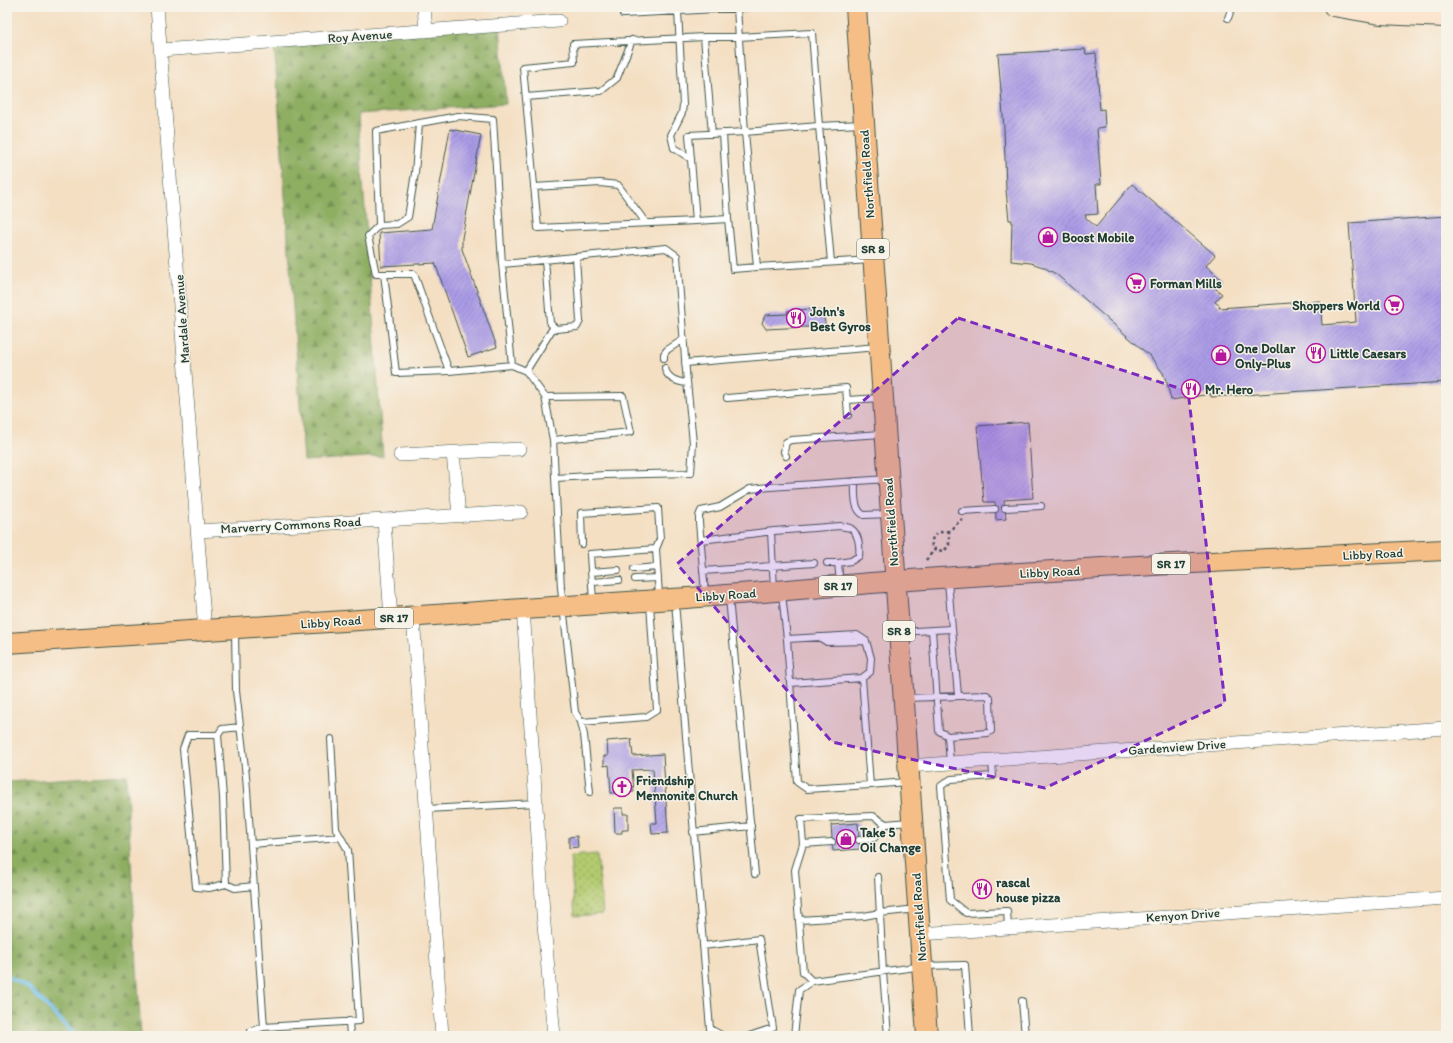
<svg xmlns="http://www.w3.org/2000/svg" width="1453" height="1043" font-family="Itim,sans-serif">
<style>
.forest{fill:url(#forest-firs);stroke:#56764b}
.park{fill:url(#park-dots);stroke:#698452}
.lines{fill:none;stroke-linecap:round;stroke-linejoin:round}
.stream{stroke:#73bfed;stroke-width:4}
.building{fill:url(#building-hatch)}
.lane-casing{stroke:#3f5549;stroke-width:8}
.street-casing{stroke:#3f5549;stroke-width:14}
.secondary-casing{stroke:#3f5549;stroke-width:20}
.primary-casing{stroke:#3f5549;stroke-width:22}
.path{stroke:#3f5549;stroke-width:2.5;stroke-dasharray:3 3;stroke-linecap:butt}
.lane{stroke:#fff;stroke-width:6}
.street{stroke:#fff;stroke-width:13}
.secondary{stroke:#fbe5cf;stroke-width:18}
.primary{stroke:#f6be87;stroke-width:20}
.marked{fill:#7b2cbf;fill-opacity:0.2;stroke:#7b2cbf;stroke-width:3;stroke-dasharray:8 5;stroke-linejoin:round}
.labels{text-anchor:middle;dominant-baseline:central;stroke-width:3;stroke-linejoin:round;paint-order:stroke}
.shield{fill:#f7f3e8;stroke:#60746a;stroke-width:1}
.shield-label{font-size:12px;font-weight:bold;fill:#1f3d34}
.street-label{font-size:13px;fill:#1f3d34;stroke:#f7f3e8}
.poi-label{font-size:13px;font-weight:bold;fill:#1f3d34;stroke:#f7f3e8;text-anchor:start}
</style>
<defs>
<pattern id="forest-firs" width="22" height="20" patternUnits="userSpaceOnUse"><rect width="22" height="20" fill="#8eae62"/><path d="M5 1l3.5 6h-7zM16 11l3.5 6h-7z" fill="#738f52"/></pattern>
<pattern id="park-dots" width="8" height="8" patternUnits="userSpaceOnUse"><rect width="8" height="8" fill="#b3ca6f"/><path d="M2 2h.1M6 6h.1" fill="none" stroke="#91a55c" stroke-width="1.8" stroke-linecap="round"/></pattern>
<pattern id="building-hatch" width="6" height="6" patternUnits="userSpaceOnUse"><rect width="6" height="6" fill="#ab9be7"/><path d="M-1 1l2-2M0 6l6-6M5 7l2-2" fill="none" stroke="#8b80bc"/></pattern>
</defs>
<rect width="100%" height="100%" fill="#f7f3e8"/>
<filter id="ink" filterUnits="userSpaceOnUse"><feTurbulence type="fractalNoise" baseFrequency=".025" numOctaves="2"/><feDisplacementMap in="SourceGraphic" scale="8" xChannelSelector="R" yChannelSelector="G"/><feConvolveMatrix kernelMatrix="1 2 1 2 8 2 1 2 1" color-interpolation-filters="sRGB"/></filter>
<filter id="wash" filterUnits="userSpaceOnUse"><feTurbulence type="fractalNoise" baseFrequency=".012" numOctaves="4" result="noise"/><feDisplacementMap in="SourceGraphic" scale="16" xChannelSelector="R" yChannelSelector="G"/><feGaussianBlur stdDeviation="0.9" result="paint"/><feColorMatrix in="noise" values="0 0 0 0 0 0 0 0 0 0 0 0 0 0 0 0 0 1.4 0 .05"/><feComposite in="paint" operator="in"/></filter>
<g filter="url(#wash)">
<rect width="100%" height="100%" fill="#f4dfc3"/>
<path class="forest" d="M500,25L506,104L358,114L383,456L304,461L274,42Z
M126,775L141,1036H7V782Z"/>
<path class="park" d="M597,854L603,914L575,916L570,856Z"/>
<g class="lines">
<path class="stream" d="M7,976L28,987L76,1036"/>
</g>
<g id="blocks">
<path class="building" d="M1085,49L1086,54L1096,53L1100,110L1104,109L1105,127L1097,128L1101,184H1096L1098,214L1085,215L1086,218L1096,227L1132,184L1215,255L1206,266L1222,280L1215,288L1222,294L1215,302L1220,306L1219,308L1320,301L1322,325L1356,322L1349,223L1446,216V382L1211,397V394L1171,400L1167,383L1163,373L1150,356L1056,274L1043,267L1031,263L1011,261L1012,220H1009L1006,190L1004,128L998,54Z
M450,129L481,135L462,238V249L497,347L468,357L435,263L381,266L379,233L432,229Z
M810,309L811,312L825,311L824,319L826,326L766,329L762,323L765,315L788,314L787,311Z
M1028,422L1033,498L1004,500L1006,519L996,520L995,502H984L977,426Z
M631,739L633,756L663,754L668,833L652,834L651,823H657L653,769L632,770L634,792L611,793L609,765L604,766V756H608L607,741Z
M614,808H623V814H628V830H622V833H615Z
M858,823L860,849L833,851L831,825Z
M577,836L578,847L569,848V837Z"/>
</g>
</g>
<g filter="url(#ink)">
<use href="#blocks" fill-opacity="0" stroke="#3f5549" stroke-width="1"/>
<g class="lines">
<defs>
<path id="lane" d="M622,7L623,14L754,7
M737,8L745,132L689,135L696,221L538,228L523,67L574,62L573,44L704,37H739L812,33L819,126L862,124
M678,11L683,105L682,113L671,135L674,148L691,159
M1228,18L1232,7
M704,37L712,134
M526,97L601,91L617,78L632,40
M723,133L728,219
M534,187L600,183L618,185L646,223
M696,221L728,219L733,269L757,267
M379,225L397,224L408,217L415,173L419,124
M545,260L550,323L556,329L577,327L580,321L576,257
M831,262L819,126L745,132L757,267L872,260
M502,264L512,365L449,371L414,274H376L368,236L379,225L376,131L458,116L493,119L502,264L666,248L677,256L686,371L693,443L691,473L605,475L556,478
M384,274L396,373L449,371
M664,358V354L667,350L684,339
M685,363L878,347
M512,365L526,371L545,397L553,440L561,588L575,712L581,722L646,717L657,710L650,604
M665,368C667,379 678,382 687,383
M526,371L553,328
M545,397L623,396L631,432L553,440
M727,398L846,388L848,415
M847,400L881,398
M786,456L784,452L786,442L791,440L882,434
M855,481C855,491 853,510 864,515L889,514
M1005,508L1041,506
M962,511L995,509
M771,532L774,589
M701,540L774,531L840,526C843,527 847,527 850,528C859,533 860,547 859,556L851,561L838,563
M582,544L581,513L658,508L660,539L656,549
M827,563H838L840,583
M634,569L657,567
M703,571L814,563
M591,572L618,570
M635,579L658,578
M948,581L952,629
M592,582L619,580
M705,593L699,522V516L701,511L720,507L750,489L770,487L887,479
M782,594L787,639L797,782L807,789L870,785
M729,598L755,874
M593,601L590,554L656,549L659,596
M675,602L710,1029L723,1036
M235,631L236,691L246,776L264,1027L251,1031L249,1036
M901,632L932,630
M819,637L827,642L866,641
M787,639L857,635L866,641L871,658L870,672L862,678L790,683
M862,678L870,785L906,782
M907,698L987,695L990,698L991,731L988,733L948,736
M581,722L584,735L590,792
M240,727L222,729L218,735L223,797L226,884L235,888L254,886
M218,735H188L183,749L196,887L209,888L226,884
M992,760L993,776L951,779L941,786L950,900L966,913L1007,911L1008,927
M950,763L948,736L939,731L932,630L952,629L958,695
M427,809L536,803
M886,824L909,822
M693,832L751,826
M832,842L803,844L801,819L873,816L886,824L874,838L859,840
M251,844L341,837
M803,844L795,870L803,972L812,981
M878,877L883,972L888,1036
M799,920L864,916L880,913L917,909
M703,946L759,939L773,1028L749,1036
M1022,1001L1025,1036
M349,1021L350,1036
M264,1027L359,1021L348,850L336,829L331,739
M794,1036L799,990L812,981L923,966L965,965L970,1036"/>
<path id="street" d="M157,7L205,631
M424,7L426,31
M161,50L559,21
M453,453L459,515
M400,455L519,449
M384,520L391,618
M198,531L521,512
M523,608L543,913L554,1036
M413,616L442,1036
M908,766L1446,728
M920,934L1446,898"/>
<path id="secondary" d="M1333,7L1380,15L1446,18"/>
<path id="primary" d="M856,7L927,1036
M7,643C224,630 441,614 658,600C737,595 817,587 896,581C1079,568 1263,559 1446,550"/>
</defs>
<use href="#lane" class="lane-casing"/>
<use href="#street" class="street-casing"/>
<use href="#secondary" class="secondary-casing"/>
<use href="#primary" class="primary-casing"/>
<path class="path" d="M949,531C938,532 930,534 932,547L938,551L945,550L949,545V531L962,519
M926,560L935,549"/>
<use href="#lane" class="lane"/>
<use href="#street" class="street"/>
<use href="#secondary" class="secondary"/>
<use href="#primary" class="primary"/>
</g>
</g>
<path class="marked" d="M958,318L1188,391L1225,703L1045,788L832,742L677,564Z"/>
<defs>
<symbol id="shop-ring" viewBox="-11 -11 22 22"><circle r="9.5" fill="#f7f3e8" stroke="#b5179e" stroke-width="1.5"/><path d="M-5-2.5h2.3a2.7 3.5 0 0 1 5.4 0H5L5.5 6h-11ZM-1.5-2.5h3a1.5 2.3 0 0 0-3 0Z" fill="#b5179e"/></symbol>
<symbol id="supermarket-ring" viewBox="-11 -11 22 22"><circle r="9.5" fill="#f7f3e8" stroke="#b5179e" stroke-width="1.5"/><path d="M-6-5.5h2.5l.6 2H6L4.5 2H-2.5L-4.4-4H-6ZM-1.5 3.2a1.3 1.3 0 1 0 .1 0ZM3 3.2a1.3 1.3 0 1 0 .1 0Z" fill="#b5179e"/></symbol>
<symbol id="restaurant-ring" viewBox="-11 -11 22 22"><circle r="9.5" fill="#f7f3e8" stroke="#b5179e" stroke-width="1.5"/><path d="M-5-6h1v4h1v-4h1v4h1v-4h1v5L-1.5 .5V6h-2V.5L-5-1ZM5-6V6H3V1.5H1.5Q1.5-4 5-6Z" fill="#b5179e"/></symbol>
<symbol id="church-ring" viewBox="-11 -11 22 22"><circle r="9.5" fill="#f7f3e8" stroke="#b5179e" stroke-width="1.5"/><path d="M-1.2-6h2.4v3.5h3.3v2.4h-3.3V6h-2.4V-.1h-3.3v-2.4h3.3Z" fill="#b5179e"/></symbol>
</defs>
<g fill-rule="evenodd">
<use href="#shop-ring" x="1037" y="226" width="22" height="22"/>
<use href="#supermarket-ring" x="1125" y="272" width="22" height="22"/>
<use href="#supermarket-ring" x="1383" y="294" width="22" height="22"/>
<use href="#restaurant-ring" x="785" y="307" width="22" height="22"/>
<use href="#restaurant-ring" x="1305" y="342" width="22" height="22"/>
<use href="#shop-ring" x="1210" y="344" width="22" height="22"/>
<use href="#restaurant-ring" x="1180" y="378" width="22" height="22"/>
<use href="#church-ring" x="611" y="776" width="22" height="22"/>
<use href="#shop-ring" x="835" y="828" width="22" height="22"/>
<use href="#restaurant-ring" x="971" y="878" width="22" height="22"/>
</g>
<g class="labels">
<g class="shield">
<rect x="857" y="239" width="32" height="20" rx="3"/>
<rect x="1152" y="554" width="38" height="20" rx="3"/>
<rect x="819" y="576" width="38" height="20" rx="3"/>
<rect x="375" y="608" width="38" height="20" rx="3"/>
<rect x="883" y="621" width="32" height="20" rx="3"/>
</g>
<g class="shield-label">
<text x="873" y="249">SR 8</text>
<text x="1171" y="564">SR 17</text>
<text x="838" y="586">SR 17</text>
<text x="394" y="618">SR 17</text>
<text x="899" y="631">SR 8</text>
</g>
<g class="street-label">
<text transform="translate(360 36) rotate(-4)">Roy Avenue</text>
<text transform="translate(867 174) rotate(-94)">Northfield Road</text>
<text transform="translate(182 319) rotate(-94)">Mardale Avenue</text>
<text transform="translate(891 522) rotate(-94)">Northfield Road</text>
<text transform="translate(291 525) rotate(-3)">Marverry Commons Road</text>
<text transform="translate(1373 554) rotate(-3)">Libby Road</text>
<text transform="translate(1050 572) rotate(-3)">Libby Road</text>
<text transform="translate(726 595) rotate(-4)">Libby Road</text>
<text transform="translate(331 622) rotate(-4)">Libby Road</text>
<text transform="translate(1177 747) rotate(-4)">Gardenview Drive</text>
<text transform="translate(1183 915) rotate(-4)">Kenyon Drive</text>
<text transform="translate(919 917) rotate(-94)">Northfield Road</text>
</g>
<g class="poi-label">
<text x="1062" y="237">Boost Mobile</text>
<text x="1150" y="283">Forman Mills</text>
<text x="1380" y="305" text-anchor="end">Shoppers World</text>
<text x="810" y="311">John's<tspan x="810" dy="15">Best Gyros</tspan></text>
<text x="1235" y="348">One Dollar<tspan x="1235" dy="15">Only-Plus</tspan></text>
<text x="1330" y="353">Little Caesars</text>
<text x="1205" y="389">Mr. Hero</text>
<text x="636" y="780">Friendship<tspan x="636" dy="15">Mennonite Church</tspan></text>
<text x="860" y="832">Take 5<tspan x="860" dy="15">Oil Change</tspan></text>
<text x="996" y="882">rascal<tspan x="996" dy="15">house pizza</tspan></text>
</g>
</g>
<rect width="1453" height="1043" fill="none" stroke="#f7f3e8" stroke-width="24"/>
</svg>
